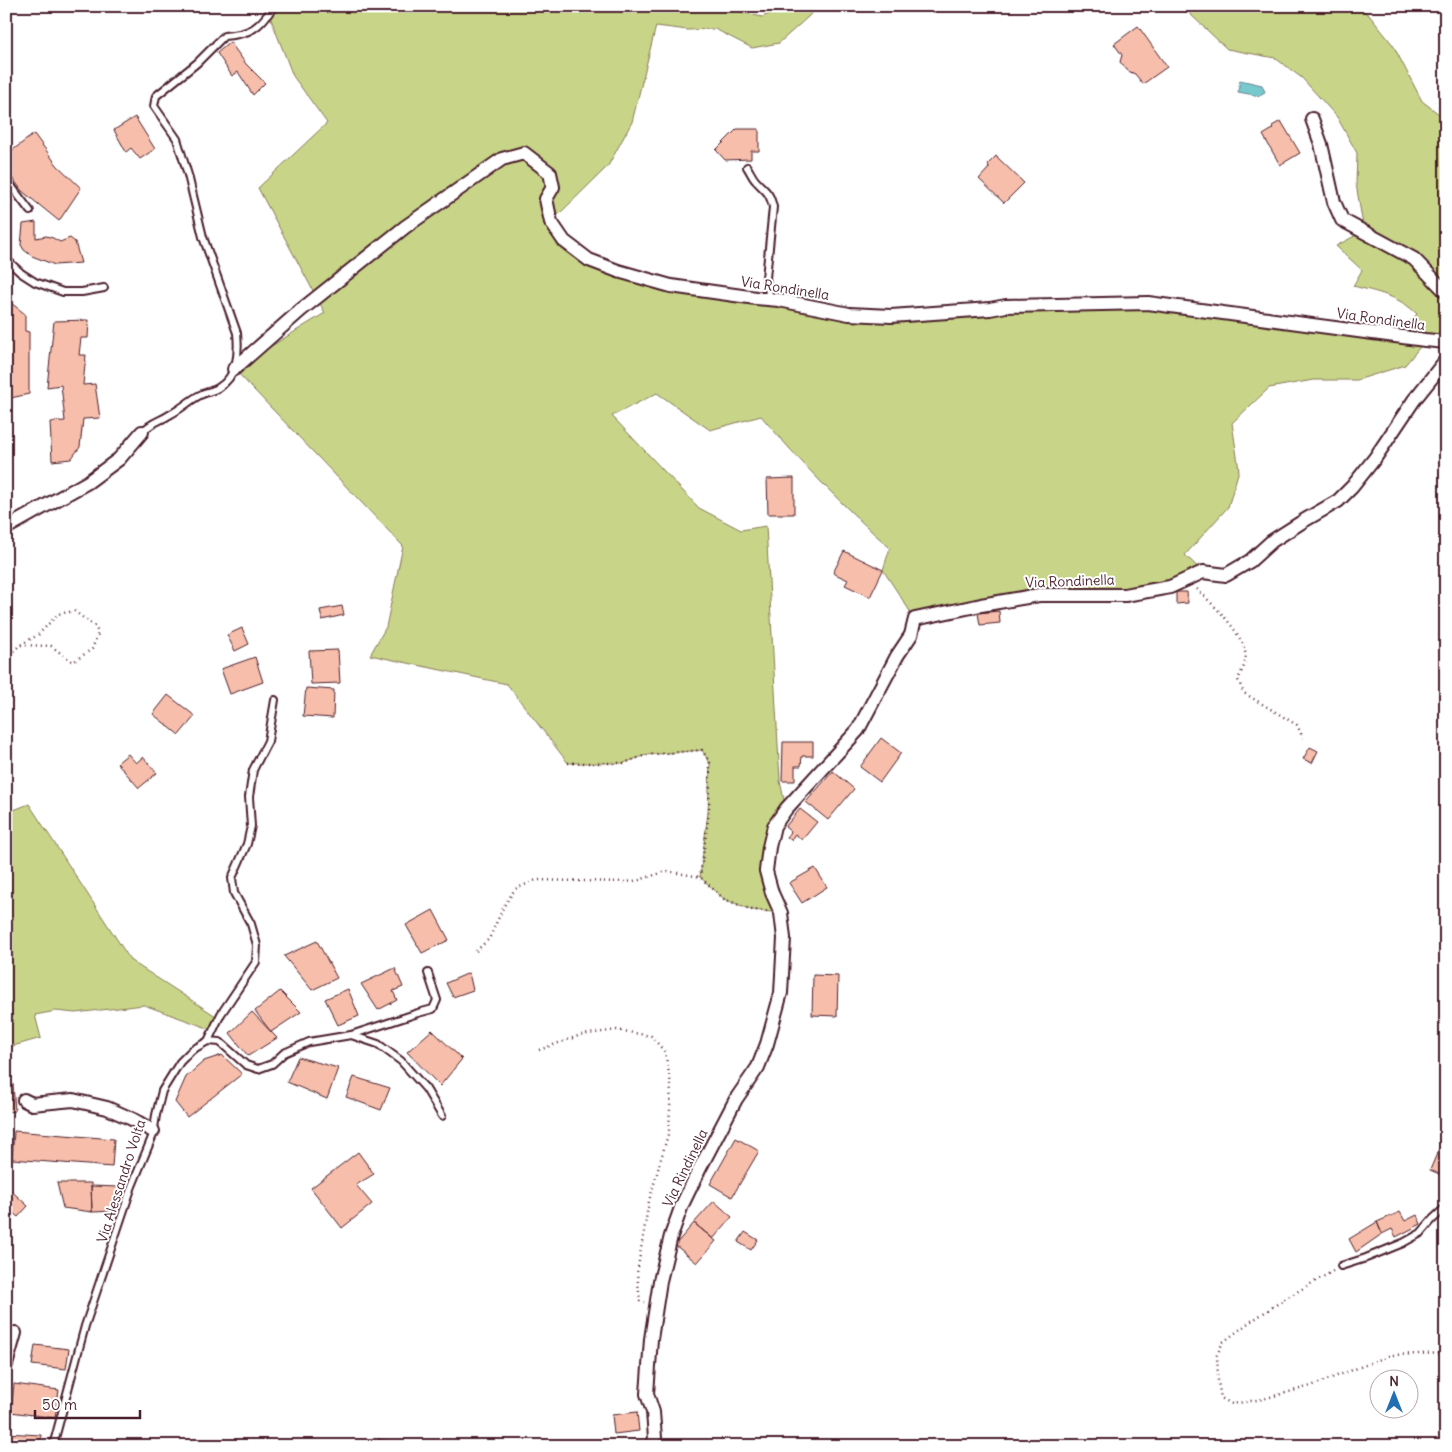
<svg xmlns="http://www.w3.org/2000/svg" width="1452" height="1452" font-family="Delius,sans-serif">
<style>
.green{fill:#c8d588;stroke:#897a5a}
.water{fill:#77c9ce;stroke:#65858d}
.building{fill:#f6beab;stroke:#4a1f2b}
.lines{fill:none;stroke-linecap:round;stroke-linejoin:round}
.lane-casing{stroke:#4a1f2b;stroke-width:10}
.street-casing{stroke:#4a1f2b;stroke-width:16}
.path{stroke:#4a1f2b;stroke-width:2.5;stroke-dasharray:1 4;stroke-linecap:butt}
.lane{stroke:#fff;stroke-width:6}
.street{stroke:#fff;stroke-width:12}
.labels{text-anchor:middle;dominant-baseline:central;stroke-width:4;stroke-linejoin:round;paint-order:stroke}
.street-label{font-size:14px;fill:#4a1f2b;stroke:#fff}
</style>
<rect width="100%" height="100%" fill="#fff"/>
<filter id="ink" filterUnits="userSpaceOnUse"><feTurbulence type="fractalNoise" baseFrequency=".02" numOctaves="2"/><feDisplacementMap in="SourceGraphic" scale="10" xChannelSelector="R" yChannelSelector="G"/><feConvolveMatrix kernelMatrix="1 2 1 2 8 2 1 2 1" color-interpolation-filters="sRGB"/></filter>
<g filter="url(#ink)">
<path class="green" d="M274,6H716L762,17L787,6H817L809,16L779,43L752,48L715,29L688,30L656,26L632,122L608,166L551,222L565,241L618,271L849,314L1148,303L1396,336L1417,314C1399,296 1377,292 1353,286L1362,270L1336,246L1364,231L1356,184L1357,153L1337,117L1302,78L1275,58L1227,49L1189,13L1172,6H1357L1369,15L1393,45L1422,101L1439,114H1446V342L1425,341L1405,365L1357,380H1313L1269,388L1232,423L1239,470L1228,507L1185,555L1203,572L1170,587L1090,594L915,619L883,570L890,548C844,507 801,463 761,416L710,430L657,393L612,416L699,508L741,530L766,526L780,781L786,809L766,871L781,913L752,910L724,899L700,877L708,812L710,764L702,750L646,755L624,763H568L507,684L370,655L386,627L403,546L234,369L325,313L258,188L327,123L293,76L269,14Z
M29,804L131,961L219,1018L213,1030L144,1005L75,1013L56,1011L35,1015L41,1038L6,1048V813Z"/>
<path class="water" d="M1240,80L1262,85L1265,92L1261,94L1260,96L1238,92Z"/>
<path class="building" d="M1138,26L1167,67L1143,84L1135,74L1128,71L1120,62L1122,55L1114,44Z
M230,42L246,64L265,83L253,95L238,72L232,76L217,53Z
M135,117L155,149L140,159L131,148L126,152L114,130Z
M1281,121L1300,153L1280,165L1263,135L1273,129L1272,126Z
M737,129H759V151H751V159L725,160L716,150Z
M34,134L57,165L81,188L59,221L22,191L6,169V155Z
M996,156L1024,183L1004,203L979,179L989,168L988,164Z
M36,222V238L46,236L53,238L60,242L70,238L75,242L81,263L55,265L32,256L24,250L21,245L23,224Z
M6,299L25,314V331L29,332V394L6,399Z
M89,320L88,338H81L79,355H86L83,385L95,384L100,418L83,419L80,447L71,459L52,461L50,422L65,421L61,385L47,387L54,321Z
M794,478V514H768L767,479Z
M844,551L883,570L870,597L845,585L848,580L833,573Z
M1176,592H1187L1188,603L1176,604Z
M342,606L344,615L322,620L320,610Z
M999,611L1000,623L980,625L978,613Z
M242,628L249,644L235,651L227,635Z
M338,650L340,683L311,684L309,651Z
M255,657L263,682L230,694L221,669Z
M306,688L334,690L333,718L303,716Z
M168,695L195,716L179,735L153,714Z
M881,738L901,753L880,782L860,767Z
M783,742H813V756H802L801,766H795V781H782Z
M1310,747L1318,751L1312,763L1303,759Z
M128,754L136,763L143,757L157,773L139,788L117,763Z
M833,771L854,789L828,820L806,802Z
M800,809L817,822L802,840L795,834L791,840L787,837L791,832L785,827Z
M815,868L827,887L802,903L789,883Z
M433,910L449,940L422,953L406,925Z
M317,941L337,978L312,990L284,956Z
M395,968L403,987L393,991L397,1000L378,1010L361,984Z
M469,973L473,990L453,997L446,983Z
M813,975L838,976L837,1016L812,1015Z
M348,989L359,1016L338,1025L325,999Z
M280,991L301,1012L271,1032L255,1011Z
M252,1012L277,1038L248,1056L230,1033Z
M432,1030L462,1059L440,1086L407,1052Z
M222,1055L242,1074L187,1117L175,1102L186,1077L204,1061Z
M298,1057L338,1068L327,1099L287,1082Z
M354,1077L390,1088L381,1110L346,1097Z
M13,1084L15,1111L6,1112V1085Z
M14,1131L114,1139L112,1167L12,1159Z
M736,1138L759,1151L732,1197L710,1184Z
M1441,1144L1446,1147V1177L1430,1170Z
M358,1152L374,1174L356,1185L372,1204L342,1228L311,1188Z
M57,1183H91L92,1212L63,1208Z
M6,1186L28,1206L18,1217L6,1207Z
M91,1186L119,1187L117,1211L92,1212Z
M714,1201L732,1217L713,1239L694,1223Z
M1400,1212L1405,1221L1417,1215L1421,1224L1396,1237L1392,1229L1382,1234L1377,1222Z
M1377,1222L1382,1234L1356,1252L1349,1239Z
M694,1223L716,1241L697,1263L675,1245Z
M745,1232L758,1240L751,1250L738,1242Z
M35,1345L69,1349L66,1369L32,1365Z
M14,1384L59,1390L55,1418L11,1412Z
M637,1412L639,1431L614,1434L612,1415Z
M6,1433L41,1435L40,1446H6Z
M378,1439L404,1443L403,1446H377Z"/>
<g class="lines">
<defs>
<path id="lane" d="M747,167C750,171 752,177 756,181C766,192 769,191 773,207L766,278L770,299
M6,179L30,211
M6,259L21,273L35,282L63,292H82L104,288
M142,432C153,421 159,422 171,414C181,409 190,400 200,395C206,392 213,391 218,388C238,376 239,353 237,333L203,237L188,175L177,139L154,106L156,96L197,63L224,36C251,34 259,28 274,6
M351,1035L378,1044L401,1061L426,1089L442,1116
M208,1041L221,1014L256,962L257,945L251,924L234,893L232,878L247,844L251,826L249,797L253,770L268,741L275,700
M1341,1266L1366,1258L1403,1243L1421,1233L1432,1220L1446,1207
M53,1446L85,1326L132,1186L153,1135L156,1115L162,1091L180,1062L192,1050L208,1041L220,1042L246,1065L258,1069L272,1064L284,1053L309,1042L351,1035L418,1013L433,1009L437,1000L428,973"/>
<path id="street" d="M1312,119L1321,144L1334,202L1342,220L1414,259L1446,292
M234,369L301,310L405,227L502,159L524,153L550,173L553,187L546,199L551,222L564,241L589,260L618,271L671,286L756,298L779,300L849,314L891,316L990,309L1006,306L1148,303L1425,340L1446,342
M6,528L88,482L119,459L142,432
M24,1100L32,1104L73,1100L107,1108L132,1119L153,1131
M6,1365L15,1333
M652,1446L655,1438L653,1412L647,1394L651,1339L660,1281L671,1236L682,1205L700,1168L736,1099L758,1067L767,1044L781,993L784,938L781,913L772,893L766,871L769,847L774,826L786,809L858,730L897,656L911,635L915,619L981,605L1039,595H1125L1170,587L1203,572L1226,575L1250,561L1272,541L1305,520L1338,501L1352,487L1375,458L1414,400L1446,360"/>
</defs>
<use href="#lane" class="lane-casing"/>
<use href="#street" class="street-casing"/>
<path class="path" d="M1197,589C1212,604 1251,639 1245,662C1244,668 1240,674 1238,680L1244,693L1297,725L1303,738
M6,658L20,645L38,635L58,614L74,611L96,627L98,634L92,649L73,662L51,646L20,645
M568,763H624L646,755L702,750L710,763L709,812L700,877
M476,951L489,939L504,906L515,889L536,880L626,882L639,880L667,871L700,877L724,899L752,910L767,911
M539,1050L581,1035L617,1030L651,1036L665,1052L671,1084L669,1131L649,1201L637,1273L640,1301L645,1302
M1333,1271L1288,1297L1250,1322L1223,1342L1217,1355L1218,1381L1221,1398L1232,1404L1263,1399L1311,1386L1391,1355L1446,1353"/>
<use href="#lane" class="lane"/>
<use href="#street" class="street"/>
</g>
</g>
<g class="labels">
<g class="street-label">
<text transform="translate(785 288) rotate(9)">Via Rondinella</text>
<text transform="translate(1381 319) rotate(8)">Via Rondinella</text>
<text transform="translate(1070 581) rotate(-2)">Via Rondinella</text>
<text transform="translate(685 1168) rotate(-64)">Via Rindinella</text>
<text transform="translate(121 1181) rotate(-72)">Via Alessandro Volta</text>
</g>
</g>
<rect width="1452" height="1452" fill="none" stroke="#fff" stroke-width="25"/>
<rect x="12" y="12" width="1427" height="1427" fill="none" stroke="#4a1f2b" stroke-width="2" filter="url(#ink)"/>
<g transform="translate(1394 1394)"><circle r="24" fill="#ffffff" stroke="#b7a5aa"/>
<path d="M0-4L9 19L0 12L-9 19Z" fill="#1f6fb2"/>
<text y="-8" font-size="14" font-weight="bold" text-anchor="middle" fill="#4a1f2b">N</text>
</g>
<path d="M35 1410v8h105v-8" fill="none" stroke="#4a1f2b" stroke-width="2.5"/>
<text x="42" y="1410" font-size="15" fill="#4a1f2b" stroke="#ffffff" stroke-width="4" paint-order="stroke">50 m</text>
</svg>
